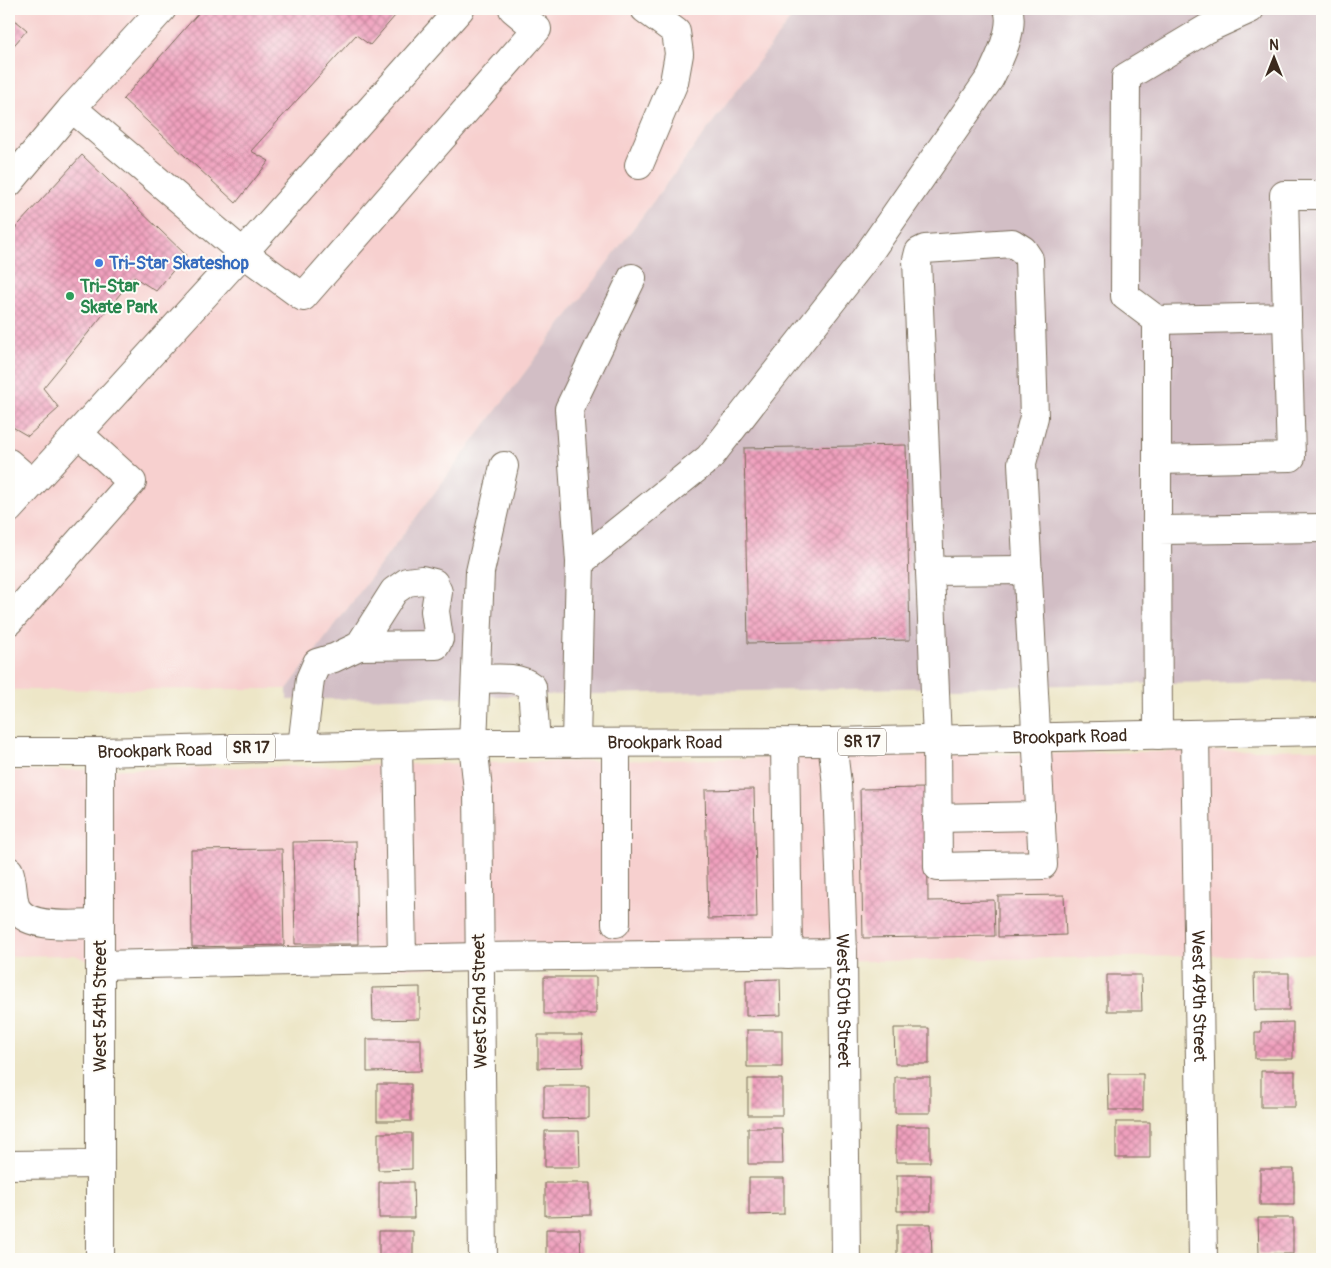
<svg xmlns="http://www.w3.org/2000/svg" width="1331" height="1268" font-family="Pangolin,sans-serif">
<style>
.built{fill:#f7d0cf}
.industrial{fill:#d2bec5}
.building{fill:url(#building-cross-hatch)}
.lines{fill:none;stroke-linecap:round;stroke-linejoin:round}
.minor-casing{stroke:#796c59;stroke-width:30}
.major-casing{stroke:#796c59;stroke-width:30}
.minor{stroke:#fff;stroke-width:28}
.major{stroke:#fff;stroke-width:28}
.shop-dot{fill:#3f7fe0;stroke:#fdfcf7;stroke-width:2}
.leisure-dot{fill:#2e9e5b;stroke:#fdfcf7;stroke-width:2}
.labels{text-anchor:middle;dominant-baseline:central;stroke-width:4;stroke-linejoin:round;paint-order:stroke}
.shield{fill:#fdfcf7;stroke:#75695f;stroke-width:1}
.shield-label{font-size:16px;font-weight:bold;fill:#3b2a1e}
.shop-label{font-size:18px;font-weight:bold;fill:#366cbe;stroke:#fdfcf7;text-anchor:start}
.leisure-label{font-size:18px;font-weight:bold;fill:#27864d;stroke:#fdfcf7;text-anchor:start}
.street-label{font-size:18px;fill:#3b2a1e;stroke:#fdfcf7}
</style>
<defs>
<pattern id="building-cross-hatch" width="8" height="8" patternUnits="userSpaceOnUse" patternTransform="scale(1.25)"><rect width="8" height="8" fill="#f0a0be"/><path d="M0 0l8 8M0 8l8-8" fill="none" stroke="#c4839a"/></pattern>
</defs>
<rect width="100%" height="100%" fill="#fdfcf7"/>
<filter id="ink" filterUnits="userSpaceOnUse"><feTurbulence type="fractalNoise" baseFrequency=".02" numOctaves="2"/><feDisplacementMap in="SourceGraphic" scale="10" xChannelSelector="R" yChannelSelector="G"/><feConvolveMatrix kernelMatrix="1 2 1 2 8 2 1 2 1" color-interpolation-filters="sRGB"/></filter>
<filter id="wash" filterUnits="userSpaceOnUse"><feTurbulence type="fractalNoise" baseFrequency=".0096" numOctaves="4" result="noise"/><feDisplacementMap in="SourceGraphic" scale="20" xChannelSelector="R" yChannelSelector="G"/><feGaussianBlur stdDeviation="1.12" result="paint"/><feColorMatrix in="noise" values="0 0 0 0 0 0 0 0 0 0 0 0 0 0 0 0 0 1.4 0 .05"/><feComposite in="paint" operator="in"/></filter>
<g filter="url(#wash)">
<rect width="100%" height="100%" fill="#ede6c7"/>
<path class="built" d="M9,9H798L287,689L9,690Z
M1322,749V954L116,973L75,955L9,956V771Z"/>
<path class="industrial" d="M798,9H1322V680L287,700V689Z"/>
<g id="blocks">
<path class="building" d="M202,9H401L370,45L356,35L251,151L269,161L236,203L123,99Z
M9,15L27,30L9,51Z
M82,155L186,255L156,291L134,277L43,388L59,408L28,436L9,425V235Z
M906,445L910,640L748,643L744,448Z
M927,788L928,901L994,900L995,936L863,938L860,789Z
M754,789L757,918L708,919L705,790Z
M356,841L358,944H295L293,842Z
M282,849L284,945L192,947L191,850Z
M1064,895L1066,935L998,937V896Z
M1254,973H1289V1010H1255Z
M1107,975H1141L1142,1011H1107Z
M544,977H596V1014H544Z
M780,979L781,1015L746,1016V980Z
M420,987V1019L373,1020L372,988Z
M1293,1022V1059H1255V1032H1261V1023Z
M894,1028H929V1064H895Z
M747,1030H782V1067H747Z
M538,1035H582L583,1067L538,1068Z
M367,1039H421V1071L367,1072Z
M1261,1071H1295V1107H1261Z
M1108,1074H1143V1110H1109Z
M895,1077H930V1113H895Z
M748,1079H782V1115H748Z
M377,1084H411V1121H377Z
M544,1086H589V1118L544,1119Z
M1116,1122H1150V1158H1116Z
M896,1126H930V1162H896Z
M748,1128H782L783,1164H748Z
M545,1131H579L580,1167H545Z
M378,1133H412V1169L378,1170Z
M1260,1169H1294V1205H1260Z
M897,1175H931V1211H897Z
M749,1178H784V1214L749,1215Z
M379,1182H413L414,1218H379Z
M545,1183H590V1215L545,1216Z
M1258,1218H1293V1254H1259Z
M897,1224H931L932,1259H897Z
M546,1229H580L581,1259H546Z
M379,1231H413V1259H379Z"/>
</g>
</g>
<g filter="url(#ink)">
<use href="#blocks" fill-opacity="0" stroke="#796c59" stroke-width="1"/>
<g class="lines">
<defs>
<g id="minor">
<path d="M72,108L162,9"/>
<path d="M639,165L674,82L679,54L676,32L645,9"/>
<path d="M9,183L72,108L243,253L303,297L537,29L513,9"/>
<path d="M1012,243L1023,250L1029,259L1034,417L1022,463L1043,865L938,867L937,740L917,260L919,252L925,249Z"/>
<path d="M1157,320L1287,317L1284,195H1322"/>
<path d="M1157,460L1291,457L1287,317"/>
<path d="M9,463L32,483"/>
<path d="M9,509L243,253L460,9"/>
<path d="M1157,530V320L1125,296L1126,77L1206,29L1250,9"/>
<path d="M580,562L709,458L864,260L990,78C999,60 1015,28 1008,9"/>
<path d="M930,571L1028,570"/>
<path d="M9,621L132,482L78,433"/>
<path d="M476,679C494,679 517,675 532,687L536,743"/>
<path id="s1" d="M1195,734L1203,1259"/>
<path d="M1158,735L1157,530L1322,528"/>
<path id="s2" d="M832,742L837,784L843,953L846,1259"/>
<path d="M576,743L580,562L569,409L632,278"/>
<path d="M616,743V923"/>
<path d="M785,743L788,954"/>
<path d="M398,745L402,959"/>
<path d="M302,747L310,679L317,663L334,658L359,646L394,591L407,582L422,580L434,583L438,592L435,611L439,639L436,645L359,646"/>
<path d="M100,752V1259"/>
<path d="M937,818L1041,816"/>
<path d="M9,871C13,881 12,894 15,905C24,931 77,924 100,924"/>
<path d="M100,965L480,957L843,953"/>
<path d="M9,1165L100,1164"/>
<path d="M483,1259L478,790L473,743L480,572L504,466"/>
</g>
<g id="major">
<path id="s3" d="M9,752H100L473,743L832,742L1322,731"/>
</g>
</defs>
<use href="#minor" class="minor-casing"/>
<use href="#major" class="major-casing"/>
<use href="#minor" class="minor"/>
<use href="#major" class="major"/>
</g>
</g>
<circle class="shop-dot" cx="99" cy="263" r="5"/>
<circle class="leisure-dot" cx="70" cy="296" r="5"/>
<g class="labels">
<g class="shield">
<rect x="838" y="728.5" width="48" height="27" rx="4"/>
<rect x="227" y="734.5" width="48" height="27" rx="4"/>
</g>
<g class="shield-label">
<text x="862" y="742">SR 17</text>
<text x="251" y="748">SR 17</text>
</g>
<g class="shop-label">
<text x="109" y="263">Tri-Star Skateshop</text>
</g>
<g class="leisure-label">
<text x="80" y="286">Tri-Star<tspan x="80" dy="21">Skate Park</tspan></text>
</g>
<g class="street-label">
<text stroke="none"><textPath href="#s3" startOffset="1061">Brookpark Road</textPath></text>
<text stroke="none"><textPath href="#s3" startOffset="656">Brookpark Road</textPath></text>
<text stroke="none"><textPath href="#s3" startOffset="146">Brookpark Road</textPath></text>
<text stroke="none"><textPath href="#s1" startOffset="262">West 49th Street</textPath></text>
<text stroke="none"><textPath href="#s2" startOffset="259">West 50th Street</textPath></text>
<text transform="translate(480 1001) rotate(-91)">West 52nd Street</text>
<text transform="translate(100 1006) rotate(-90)">West 54th Street</text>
</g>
</g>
<rect width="1331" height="1268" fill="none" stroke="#fdfcf7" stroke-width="30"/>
<g transform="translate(1274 58)" stroke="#fdfcf7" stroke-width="4" paint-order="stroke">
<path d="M0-4L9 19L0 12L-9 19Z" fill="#3b2a1e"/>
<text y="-8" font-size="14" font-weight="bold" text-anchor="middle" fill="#3b2a1e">N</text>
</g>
</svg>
